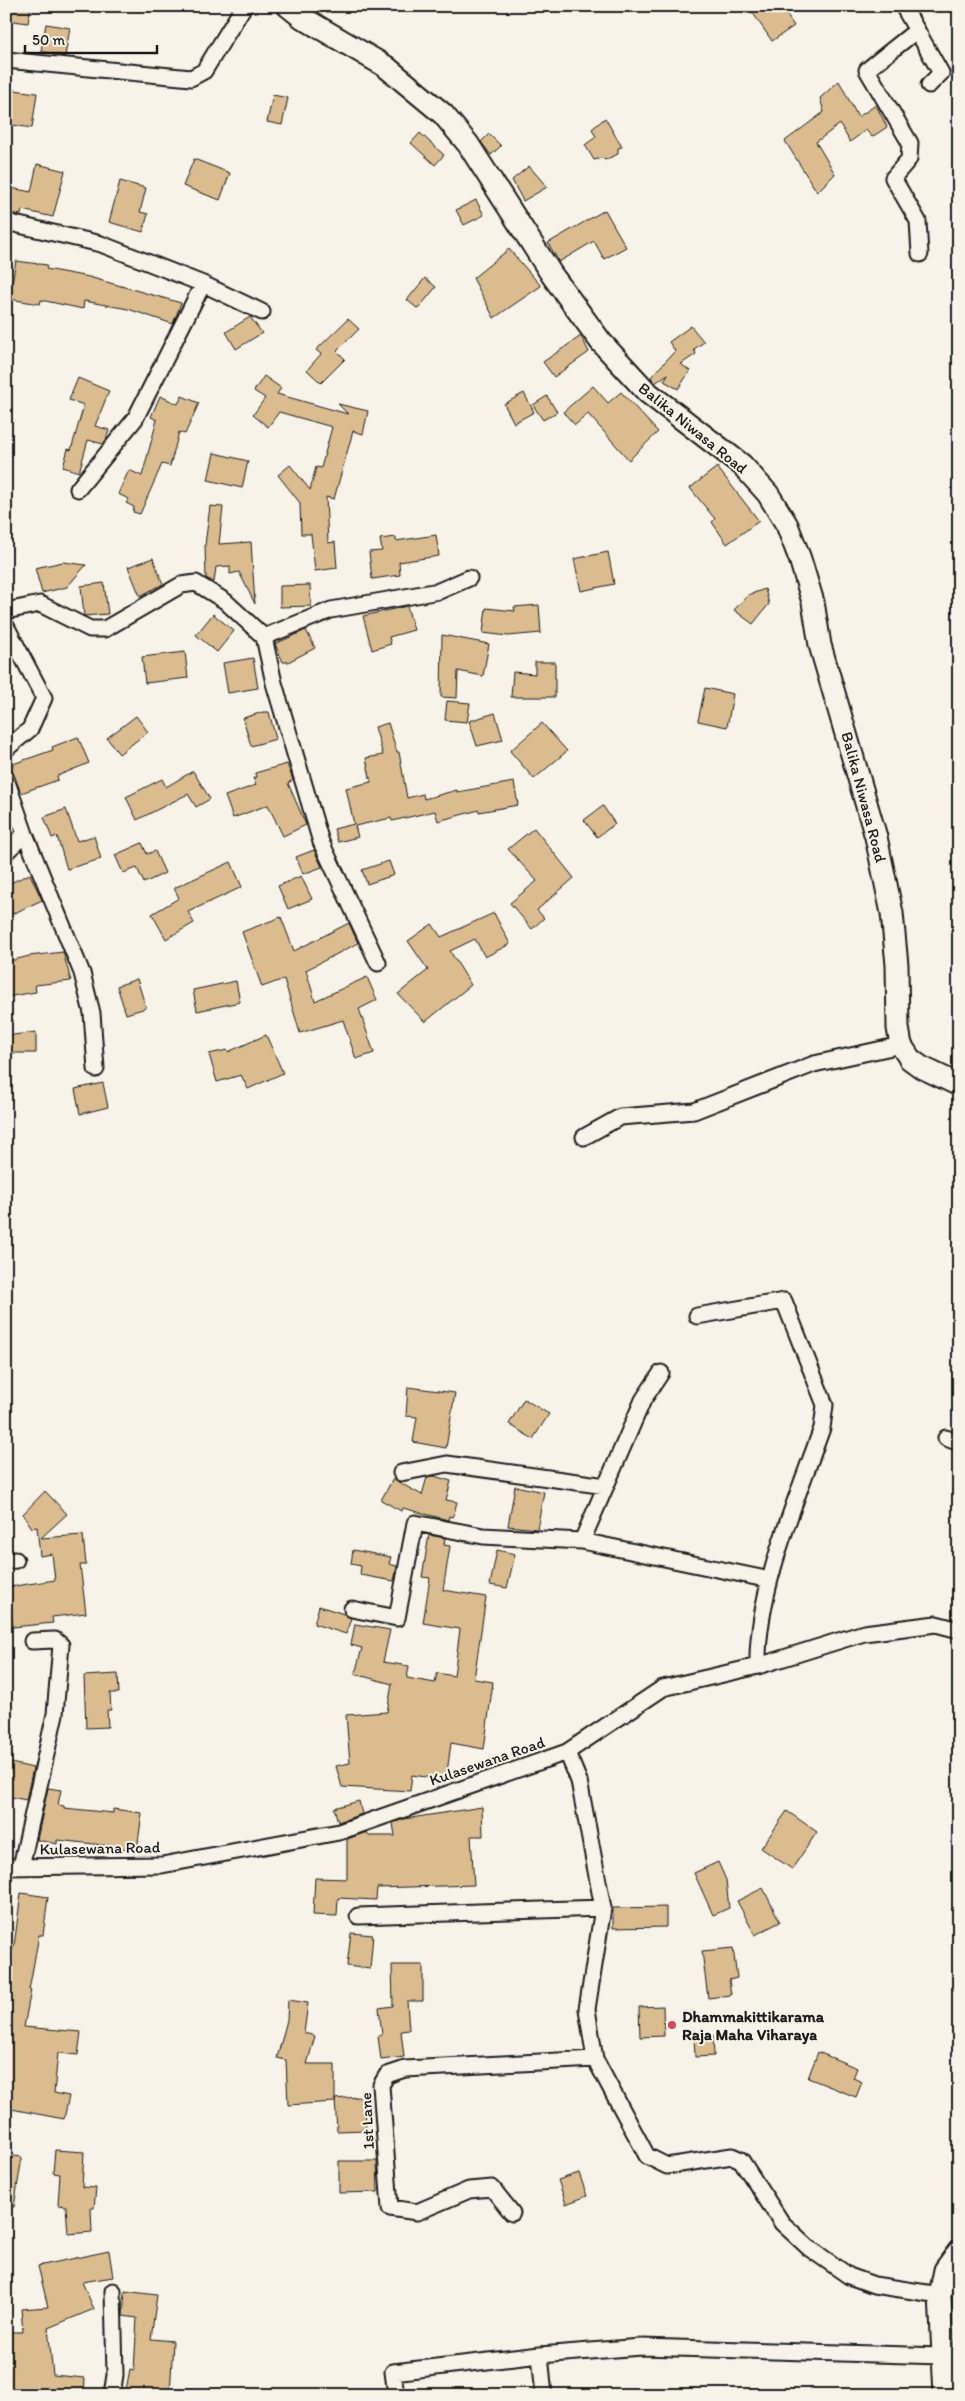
<svg xmlns="http://www.w3.org/2000/svg" width="965" height="2401" font-family="Itim,sans-serif">
<style>
.building{fill:#dabc8e;stroke:#1c1c1c}
.lines{fill:none;stroke-linecap:round;stroke-linejoin:round}
.street-casing{stroke:#1c1c1c;stroke-width:19}
.secondary-casing{stroke:#1c1c1c;stroke-width:25}
.street{stroke:#f7f3e8;stroke-width:15}
.secondary{stroke:#f7f3e8;stroke-width:21}
.poi-dot{fill:#d1495b;stroke:#f7f3e8;stroke-width:2}
.labels{text-anchor:middle;dominant-baseline:central;stroke-width:4;stroke-linejoin:round;paint-order:stroke}
.street-label{font-size:16px;fill:#1c1c1c;stroke:#f7f3e8}
.poi-label{font-size:16px;font-weight:bold;fill:#1c1c1c;stroke:#f7f3e8;text-anchor:start}
</style>
<rect width="100%" height="100%" fill="#f7f3e8"/>
<filter id="ink" filterUnits="userSpaceOnUse"><feTurbulence type="fractalNoise" baseFrequency=".02" numOctaves="2"/><feDisplacementMap in="SourceGraphic" scale="10" xChannelSelector="R" yChannelSelector="G"/><feConvolveMatrix kernelMatrix="1 2 1 2 8 2 1 2 1" color-interpolation-filters="sRGB"/></filter>
<g filter="url(#ink)">
<path class="building" d="M6,6H31L28,23L6,20Z
M748,6H781L794,26L772,41Z
M46,24L70,28L65,56L41,51Z
M839,81L858,117L876,105L887,127L872,137L866,130L850,142L840,124L816,142L835,174L817,192L785,141L824,112L820,98Z
M6,89L37,93L32,128L6,124Z
M273,95L288,98L282,125L267,122Z
M605,118L622,147L618,148V154L605,160L602,158L594,160L585,145L596,137L592,129Z
M420,133L444,155L435,165L411,143Z
M489,134L501,146L491,155L481,142Z
M194,159L230,173L220,200L183,186Z
M37,164L65,171L53,217L22,210L21,215L6,212V187L31,192Z
M529,166L547,187L523,201L512,180Z
M120,181L146,188L140,212L148,214L143,232L109,222Z
M476,200L484,215L464,225L456,210Z
M605,210L626,247L604,259L594,241L559,262L548,243Z
M509,249L541,286L494,318L473,278Z
M16,261L47,265L46,269L89,277L181,303L173,324L128,309L84,301L83,309L41,300L40,304L9,299Z
M425,278L436,287L418,309L407,300Z
M250,317L262,333L236,349L226,332Z
M348,319L359,329L337,351L345,359L321,383L307,370L321,354L316,350Z
M691,326L704,342L694,349L696,354L681,364L690,371L678,389L664,381L668,374L655,383L651,377L675,351L669,342Z
M581,336L589,352L554,377L543,362Z
M264,376L281,388L277,394L348,414L338,404L368,411L363,434L353,431L334,499L326,497L328,543L335,542L337,568L315,571L311,534H301L300,503L278,475L290,465L310,490L316,467L321,468L332,427L279,412L268,427L253,415L265,398L254,391Z
M78,378L109,391L95,426L109,430L106,440L103,444L88,440L79,472L63,467L68,449L71,450L84,405L69,400Z
M593,386L608,403L621,392L658,432L629,460L588,414L575,425L563,412Z
M524,393L534,412L514,423L504,404Z
M160,396L178,404L182,396L199,403L185,434L179,432L170,466L162,464L140,514L133,512L134,507L126,503L129,499L118,494L129,470L142,476L157,420L151,417Z
M547,396L557,412L543,420L533,405Z
M214,453L248,461L242,488L208,480Z
M717,467L759,521L727,544L712,522L715,519L690,488Z
M210,506L223,507L219,544L251,542L255,604L239,572L230,574V566L216,567L214,582L206,578L205,545Z
M436,535L439,556L399,562L400,575L372,579L369,552L382,551L380,539L396,537V541Z
M608,552L614,584L581,591L574,559Z
M153,558L163,584L140,596L128,567Z
M63,562L86,565L67,587L42,593L35,568Z
M104,583L108,614L84,616L81,586Z
M310,585L311,606L280,607V586Z
M765,589L769,604L753,624L734,610L748,595Z
M539,605L541,633L508,636L483,633L486,608L515,611L514,607Z
M407,606L414,630L389,637L391,644L372,650L363,616Z
M213,614L234,631L217,652L196,635Z
M306,630L315,648L288,662H283L275,644Z
M442,635L489,644L483,676L458,671L457,698L441,697Z
M185,652L188,678L145,683L142,657Z
M253,658L258,688L228,693L223,663Z
M535,662H555V697H511L513,672L535,674Z
M705,688L733,694L727,727L698,721Z
M447,701L470,703L467,722L445,720Z
M263,712H269L276,739L251,746L243,718Z
M495,713L503,740L477,746L469,721Z
M136,716L148,732L119,754L107,738Z
M388,723L397,752H399L407,798L423,794L424,799L457,790V792L514,782L518,805L479,812V810L438,821L435,811L392,821L391,818L355,826L358,837L338,842L334,829L354,824L346,788L371,782L366,758L383,755L375,727Z
M542,723L567,751L534,779L510,751Z
M78,737L89,763L57,776L58,780L21,793L10,765L53,750L52,747Z
M287,764L293,780L288,783L306,825L283,836L268,805L233,818L225,796L256,785L253,778L256,777L255,773Z
M193,771L210,799L196,807L188,794L137,820L126,797L162,779L166,787Z
M603,806L615,824L597,837L584,820Z
M66,809L77,841L94,836L101,859L67,869L57,836L52,838L44,817Z
M534,828L574,878L537,910L544,918L532,929L510,903L537,881L508,849Z
M142,843L147,854L155,851L165,873L144,883L137,868L123,873L115,855Z
M314,850L322,867L303,874L296,857Z
M389,861L394,875L367,884L362,870Z
M231,862L242,887L188,912L194,923L166,939L152,914L179,898L174,888Z
M30,874L42,900L6,917V885Z
M301,876L312,899L288,909L278,886Z
M494,913L510,944L485,957L475,939L450,951L471,985L425,1022L398,994L428,970L408,941L432,924L441,937Z
M281,917L294,951L349,923L358,943L306,970L315,1001L367,977L377,1000L359,1009L374,1053L356,1059L343,1020L300,1033L284,979L262,987L242,932Z
M63,952L71,981L35,985L36,992L6,997V962L29,956Z
M137,979L146,1008L126,1014L117,986Z
M236,981L240,1002L197,1011L193,990Z
M36,1032V1053H6V1036Z
M266,1035L283,1073L248,1089L241,1075L217,1082L209,1054L227,1050L228,1052Z
M103,1083L108,1107L80,1114L75,1089Z
M408,1387L455,1393L446,1448L413,1442L417,1417L406,1416Z
M524,1399L549,1414L533,1439L509,1424Z
M434,1476L451,1481L446,1500L457,1502L453,1517L449,1516L448,1520L403,1508L401,1511L381,1500L393,1479L422,1495L427,1477Z
M515,1486L544,1492L537,1529L508,1526Z
M45,1491L67,1514L41,1538L83,1535L86,1565H80L86,1613L52,1617L53,1623L13,1627L8,1587L55,1580L52,1554L40,1556L37,1527L32,1528L23,1514Z
M429,1535L445,1538L444,1545L450,1546L443,1590L486,1597L474,1679L493,1682L484,1749L451,1743L446,1780L412,1775L410,1791L342,1787L336,1766L350,1763L346,1715L387,1712L392,1684L355,1674L362,1648L351,1645L355,1624L390,1630L383,1662L409,1666L407,1678L435,1683L437,1673L454,1676L460,1629L423,1623L430,1578L422,1577Z
M353,1550L391,1557L389,1564L397,1566L394,1581L360,1575L361,1566L351,1564Z
M497,1550L515,1554L507,1588L490,1585Z
M319,1606L344,1614L351,1618L346,1634L314,1624Z
M118,1674L119,1693H110L111,1710H107L108,1727L86,1728L84,1676Z
M11,1763L33,1768L26,1800L6,1796Z
M48,1788L61,1790L58,1805L64,1806V1808L113,1813V1809L142,1813L137,1850L94,1844L57,1840V1844L37,1840Z
M359,1801L362,1814L338,1822L334,1808Z
M482,1807L483,1836H471L474,1885L377,1888L376,1900L338,1898L337,1916L313,1915L315,1878L347,1879V1839L367,1832L369,1836H395L393,1823L404,1819Z
M787,1811L817,1832L792,1869L761,1848Z
M718,1862L726,1880L729,1908L713,1915L694,1873Z
M763,1888L780,1922L755,1935L737,1901Z
M21,1893L48,1897L43,1935H39L29,1990H31L24,2027L81,2032L78,2055L58,2053L54,2093L69,2096L64,2119L6,2108V1953L11,1954L14,1946Z
M666,1907V1927L613,1928V1908Z
M351,1933L373,1935L370,1969L347,1966Z
M733,1948L737,1978L729,1980L731,1995L708,1998L702,1951Z
M392,1965H423V2001H407L409,2030L401,2031L404,2057L381,2060L378,2036L382,2035L379,2008L393,2006Z
M288,2000L308,2003L304,2033L315,2036L307,2064H335V2102L288,2105L286,2060L277,2058L287,2020Z
M663,2006L664,2036L640,2037L639,2007Z
M713,2035L714,2056L695,2057L694,2037Z
M818,2052L857,2068L853,2078L862,2082L856,2097L808,2078Z
M358,2097L365,2102L366,2130L337,2131L335,2099Z
M55,2150L84,2152L82,2187L96,2188L94,2208H91L92,2232L68,2234L66,2206L58,2205L60,2174L53,2173Z
M6,2155L22,2157L14,2207H6Z
M339,2161H377L378,2192L339,2193Z
M579,2173L587,2196L566,2204L558,2180Z
M109,2251L113,2277L82,2282L94,2309L48,2328L53,2375L85,2378L84,2395H6V2332H23L21,2309L48,2307L38,2266Z
M125,2291L157,2295L151,2339L173,2341L170,2395H125L130,2369L134,2370L137,2318L123,2316Z"/>
<g class="lines">
<defs>
<path id="street" d="M903,6L941,73L929,85
M917,30L867,70L910,143L909,159L893,178L918,221L920,254
M6,60L191,78L204,71L244,6
M6,222L101,244L203,284L262,312
M78,489L135,419L203,284
M6,611L40,604L90,629H105L181,585L196,583L225,601L264,637L331,610L439,591L469,578
M6,626L44,698L30,729L6,749
M264,637L274,683L321,842L378,963
M6,779L25,834L82,973L92,1013L96,1069
M6,852L25,834
M584,1137L620,1117L694,1111L814,1064L901,1045
M697,1316L784,1301L825,1405L822,1428C797,1499 756,1591 758,1666
M946,1438L959,1443
M401,1473L447,1464L606,1486
M582,1541L643,1400L661,1373
M6,1561L16,1560
M352,1609L397,1618L415,1523L483,1536L582,1541L770,1580
M567,1752L579,1781L603,1908L587,2009L595,2059L647,2156L667,2166L732,2156L741,2160L782,2223L809,2248L849,2276L874,2285L940,2295
M6,1867L162,1865L339,1832L567,1752L663,1688L758,1666L864,1633L936,1624L959,1630
M21,1867L55,1714L61,1645L55,1640L32,1641
M358,1916L603,1908
M512,2213L492,2188L469,2190L417,2212L390,2208L381,2085L387,2075L405,2069L595,2059
M112,2395L115,2375L113,2291
M396,2395L393,2372L540,2355
M544,2395L540,2355L641,2347L942,2356"/>
<path id="secondary" d="M288,6L303,18L385,66L443,114L468,144L552,275L601,342L647,392L742,465L768,494L787,525L800,559L813,602L820,645L876,837L892,913L897,965L898,1028L901,1045L910,1059L921,1067L959,1085
M945,2395L940,2295L945,2270L959,2251"/>
</defs>
<use href="#street" class="street-casing"/>
<use href="#secondary" class="secondary-casing"/>
<use href="#street" class="street"/>
<use href="#secondary" class="secondary"/>
</g>
</g>
<circle class="poi-dot" cx="672" cy="2025" r="5"/>
<g class="labels">
<g class="street-label">
<text transform="translate(693 428) rotate(39)">Balika Niwasa Road</text>
<text transform="translate(864 797) rotate(75)">Balika Niwasa Road</text>
<text transform="translate(487 1761) rotate(-19)">Kulasewana Road</text>
<text transform="translate(100 1848) rotate(-1)">Kulasewana Road</text>
<text transform="translate(367 2121) rotate(-93)">1st Lane</text>
</g>
<g class="poi-label">
<text x="682" y="2016">Dhammakittikarama<tspan x="682" dy="18">Raja Maha Viharaya</tspan></text>
</g>
</g>
<rect width="965" height="2401" fill="none" stroke="#f7f3e8" stroke-width="25"/>
<rect x="12" y="12" width="940" height="2376" fill="none" stroke="#1c1c1c" stroke-width="2" filter="url(#ink)"/>
<path d="M25 45v8h132v-8" fill="none" stroke="#1c1c1c" stroke-width="2.5"/>
<text x="32" y="45" font-size="15" fill="#1c1c1c" stroke="#f7f3e8" stroke-width="4" paint-order="stroke">50 m</text>
</svg>
